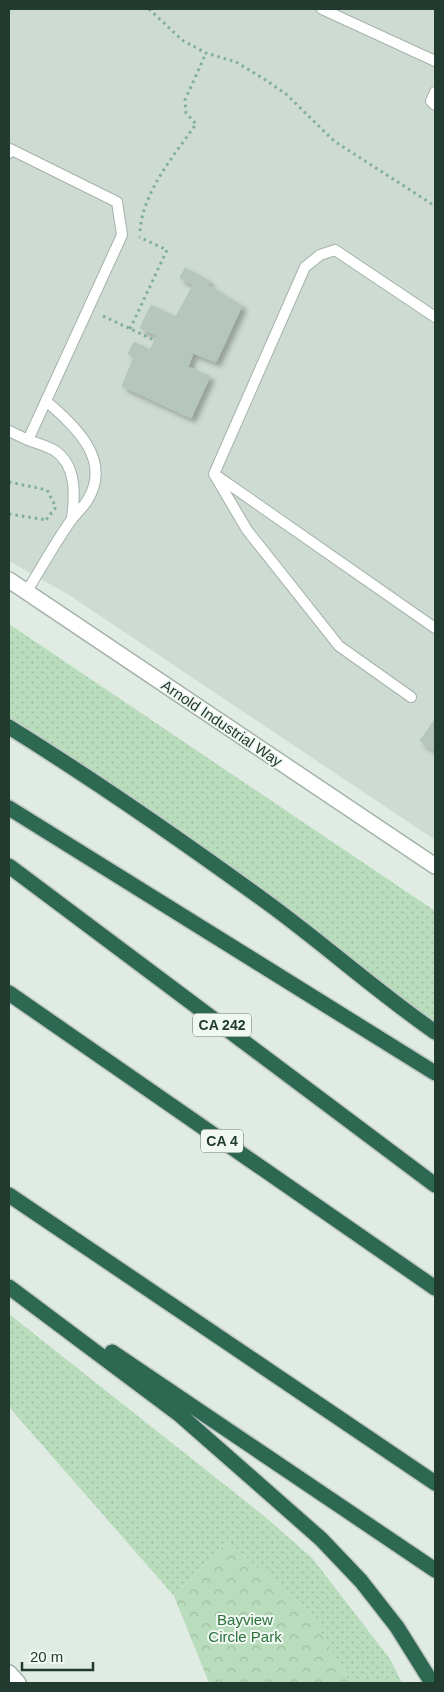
<svg xmlns="http://www.w3.org/2000/svg" width="444" height="1692" font-family="Helvetica,sans-serif">
<style>
.built{fill:#cedbd3}
.grass{fill:url(#grass-dots)}
.forest{fill:url(#forest-crowns)}
.building{fill:#b5c6bd;stroke:#b3c5ba;filter:url(#shadow)}
.lines{fill:none;stroke-linecap:round;stroke-linejoin:round}
.service-casing{stroke:#a3b3aa;stroke-width:12}
.minor-casing{stroke:#a3b3aa;stroke-width:18}
.tertiary-casing{stroke:#a3b3aa;stroke-width:18}
.motorway-casing{stroke:#c1c8c5;stroke-width:18}
.path{stroke:#80af99;stroke-width:3;stroke-dasharray:2.5 4;stroke-linecap:butt}
.service{stroke:#fff;stroke-width:10}
.minor{stroke:#fff;stroke-width:15}
.tertiary{stroke:#fff;stroke-width:15}
.motorway{stroke:#2d6852;stroke-width:15}
.labels{text-anchor:middle;dominant-baseline:central;stroke-width:4;stroke-linejoin:round;paint-order:stroke}
.shield{fill:#f1f8f3;stroke:#5f746a;stroke-width:1}
.shield-label{font-size:14px;font-weight:bold;fill:#213b30}
.street-label{font-size:15px;fill:#213b30;stroke:#f1f8f3}
.park-label{font-size:15px;fill:#2b723b;stroke:#f1f8f3}
</style>
<defs>
<pattern id="grass-dots" width="8" height="8" patternUnits="userSpaceOnUse" patternTransform="scale(1.25)"><rect width="8" height="8" fill="#b9ddbc"/><path d="M2 2h.1M6 6h.1" fill="none" stroke="#9fbfa2" stroke-width="1.8" stroke-linecap="round"/></pattern>
<pattern id="forest-crowns" width="20" height="18" patternUnits="userSpaceOnUse" patternTransform="scale(1.25)"><rect width="20" height="18" fill="#b9ddbc"/><path d="M2 6a3 3 0 1 1 6 0M12 15a3 3 0 1 1 6 0" fill="none" stroke="#9fbfa2"/></pattern>
<filter id="shadow"><feDropShadow dx="4.5" dy="4.5" stdDeviation="2.5" flood-color="#0004"/></filter>
</defs>
<rect width="100%" height="100%" fill="#e0ebe4"/>
<path class="built" d="M9,9H435V840L69,595L9,561Z"/>
<path class="grass" d="M9,624L435,911V1032L266,902L9,727Z
M9,1314L263,1515L312,1558L390,1659L402,1683H350L308,1610L227,1542L174,1596L9,1407Z"/>
<path class="forest" d="M227,1542L308,1610L350,1683H209L174,1596Z"/>
<path class="building" d="M185,268L209,281L208,285L242,306L216,362L193,353L188,367L210,376L191,418L122,386L134,357L128,354L134,342L150,350L157,336L140,328L151,305L176,317L193,285L180,278Z
M435,719V751L420,741Z"/>
<g class="lines">
<defs>
<path id="service" d="M322,9L435,61
M435,92L431,101L435,105
M9,153L10,149L117,202L122,235L28,440L9,431
M28,440C37,443 46,446 54,450C77,465 75,495 72,518
M214,474L305,267L320,255L335,250L435,317
M214,474L247,530L339,646L411,697
M217,476L435,628
M27,591C42,567 56,541 72,519C77,513 83,507 87,501C113,460 75,426 46,401"/>
<path id="minor" d="M9,1673L18,1683"/>
<path id="tertiary" d="M9,580L435,866"/>
<path id="motorway" d="M9,727C96,781 181,840 265,901C323,943 376,991 435,1032
M9,808L435,1073
M9,866L435,1185
M9,993L435,1288
M9,1195L435,1483
M9,1287L180,1415L321,1539L361,1581L397,1627L432,1683
M112,1352L435,1570"/>
</defs>
<use href="#service" class="service-casing"/>
<use href="#minor" class="minor-casing"/>
<use href="#tertiary" class="tertiary-casing"/>
<use href="#motorway" class="motorway-casing"/>
<path class="path" d="M149,9L182,40L206,53L236,62L264,79L286,94L334,141L435,206
M140,231C143,191 174,156 196,124L186,113L185,100L206,53
M103,316L154,340
M130,329L167,250L139,237
M9,482L47,490L56,507L46,520
M9,514L47,520"/>
<use href="#service" class="service"/>
<use href="#minor" class="minor"/>
<use href="#tertiary" class="tertiary"/>
<use href="#motorway" class="motorway"/>
</g>
<g class="labels">
<g class="shield">
<rect x="193" y="1013.5" width="58" height="23" rx="4"/>
<rect x="201" y="1129.5" width="42" height="23" rx="4"/>
</g>
<g class="shield-label">
<text x="222" y="1025">CA 242</text>
<text x="222" y="1141">CA 4</text>
</g>
<g class="street-label">
<text transform="translate(222 723) rotate(34)">Arnold Industrial Way</text>
</g>
<g class="park-label">
<text x="245" y="1619">Bayview<tspan x="245" dy="17">Circle Park</tspan></text>
</g>
</g>
<rect width="444" height="1692" fill="none" stroke="#213b30" stroke-width="20"/>
<path d="M22 1662v8h71v-8" fill="none" stroke="#213b30" stroke-width="2.5"/>
<text x="30" y="1662" font-size="15" fill="#213b30" stroke="#f1f8f3" stroke-width="4" paint-order="stroke">20 m</text>
</svg>
